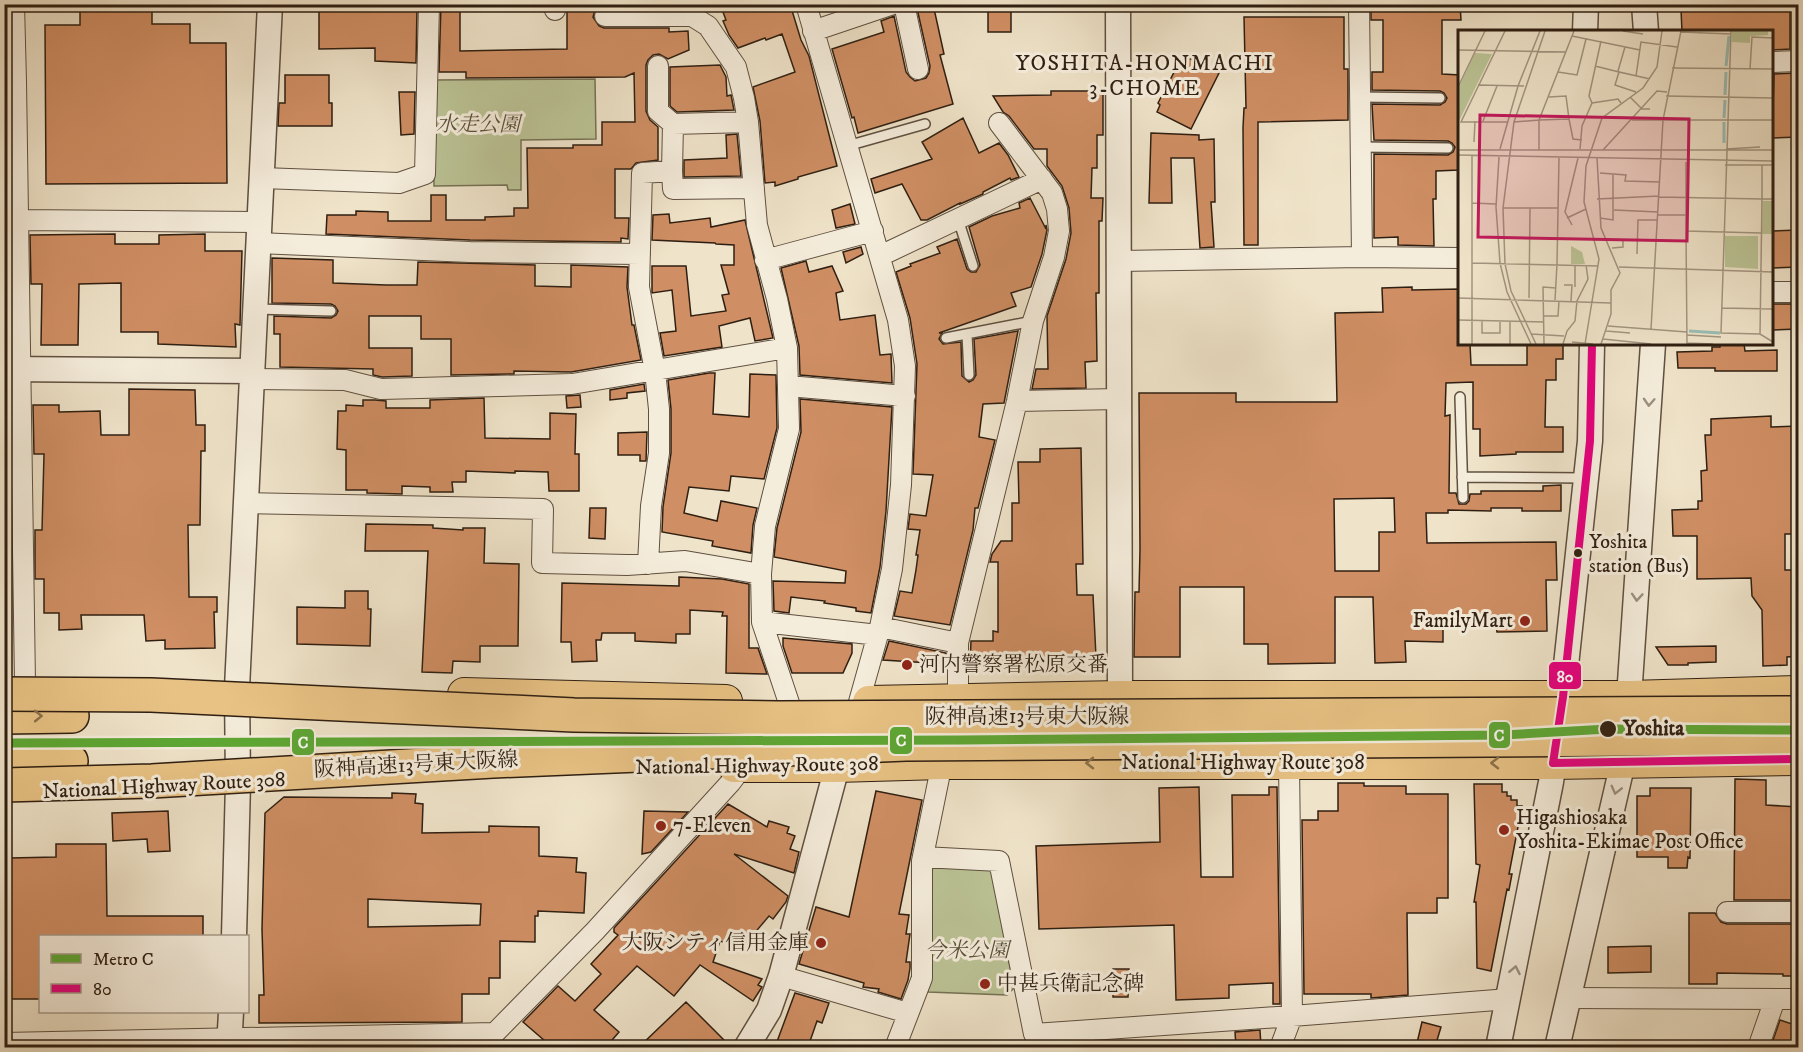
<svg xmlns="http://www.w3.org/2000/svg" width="1803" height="1052" font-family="'IM FELL DW Pica','Noto Serif JP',serif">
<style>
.green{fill:#bbc395;stroke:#757154;stroke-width:1.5}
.building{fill:#cf8e63;stroke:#2f1f12;stroke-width:1.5;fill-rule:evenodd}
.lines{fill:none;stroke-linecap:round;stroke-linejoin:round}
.service-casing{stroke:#5f5040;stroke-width:12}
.minor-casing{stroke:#5f5040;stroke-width:22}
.tertiary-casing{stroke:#5f5040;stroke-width:27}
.trunk-casing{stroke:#2f1f12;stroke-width:34}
.motorway-casing{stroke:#2f1f12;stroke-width:36}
.service{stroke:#f5eddc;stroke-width:9}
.minor{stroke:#f5eddc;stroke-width:20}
.tertiary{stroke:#f5eddc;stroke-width:24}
.trunk{stroke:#e8c284;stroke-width:32}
.motorway{stroke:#e8c284;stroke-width:33}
.motorway-bridge-casing{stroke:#2f1f12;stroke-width:36;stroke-linecap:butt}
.motorway-bridge{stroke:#e8c284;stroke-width:33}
.bus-1-casing{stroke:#f5eddc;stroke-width:12}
.bus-1{stroke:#e5007d;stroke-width:8}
.metro-1-casing{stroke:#f5eddc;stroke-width:14}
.metro-1{stroke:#5da834;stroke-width:9}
.oneway{stroke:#9c9081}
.oneway2{stroke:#8c704b}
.bus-dot{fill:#2f1f12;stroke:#f5eddc;stroke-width:2}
.poi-dot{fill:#8f2418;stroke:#f5eddc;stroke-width:2}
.labels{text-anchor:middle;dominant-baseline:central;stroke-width:6;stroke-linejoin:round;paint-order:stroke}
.bus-label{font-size:20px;fill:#2f1f12;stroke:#f5eddc;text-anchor:start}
.park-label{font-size:21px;font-style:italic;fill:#595039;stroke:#f5eddc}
.poi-label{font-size:21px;fill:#2f1f12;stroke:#f5eddc;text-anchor:start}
.street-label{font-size:21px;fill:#2f1f12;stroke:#f5eddc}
.stop-label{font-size:21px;font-weight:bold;fill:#2f1f12;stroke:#f5eddc;text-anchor:start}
.neighbourhood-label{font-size:22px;letter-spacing:1.5px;fill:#2f1f12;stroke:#f5eddc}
.inset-river{fill:none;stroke:#9abeb6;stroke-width:3}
.inset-road{fill:none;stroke:#a29580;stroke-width:1.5}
.view{fill:#c2185b;fill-opacity:0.15;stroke:#c2185b;stroke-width:3}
.inset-edge{fill:none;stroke:#2f1f12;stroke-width:3}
.line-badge{stroke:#f5eddc;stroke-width:2}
.badge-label{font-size:16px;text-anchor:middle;font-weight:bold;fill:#fff}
</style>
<rect width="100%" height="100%" fill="#efe3c9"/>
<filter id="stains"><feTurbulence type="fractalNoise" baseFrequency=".00333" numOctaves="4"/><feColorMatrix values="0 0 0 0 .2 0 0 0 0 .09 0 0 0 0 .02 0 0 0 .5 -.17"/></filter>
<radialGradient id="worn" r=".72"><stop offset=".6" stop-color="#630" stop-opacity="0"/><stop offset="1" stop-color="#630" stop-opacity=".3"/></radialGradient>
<path class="green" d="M595,79L596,139L521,140V190H508L507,185L434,186L433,80Z
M933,864L992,870L1014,988L1007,995L928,992L927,870Z"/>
<path class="building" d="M80,4H152V24H190V43H226L227,183L46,184L45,25H80Z
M319,4L417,7L416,63L375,61V48L319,49Z
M441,4H460V51L567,49V4H603L595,10L593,17L599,26L604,28H669V32L688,31L689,50L668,59L659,54L653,55L648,60L646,65V111L650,120L658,127V160L636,163L631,169H615V218H629L628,239L621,238V242L470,240L326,234L327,215H356V211L388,212V221H431V195H446V220H485V217L514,216V208H528L527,148H573V145H602V122H635L634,73L625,77L466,78V72H439Z
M720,4H790L801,40L809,56L837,166L798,177V179L775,186V182L765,183L760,121L753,87L795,72L782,34L766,40L765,38L738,48L729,35L723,21L726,20Z
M916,4H933L944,54L940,55L953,104L858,133L854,117L852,118L832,49L884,32L881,21L894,16L906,72L910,77L915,81L926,78L929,73L930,66Z
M988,4H1011V32H988Z
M1371,4H1460L1461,20H1442V74L1460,75L1459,170L1436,171V199H1433L1434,246L1398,245V237L1374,238V154L1448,155L1453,152L1455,147L1452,143L1448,141L1374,140L1372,104L1440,105L1445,102L1447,98L1444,93L1440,91L1372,90V72H1383V20H1371Z
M1790,4V49L1772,50V32H1682L1681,9H1706V5Z
M1244,17H1344V69H1348V120L1258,122V245H1244L1243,128L1244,108H1246Z
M1183,55L1219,73L1191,129L1157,112L1160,105L1158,103Z
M720,65L726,77L727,96L731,95L734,110L677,112L670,106V67Z
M1798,73V137L1772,138L1774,74Z
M285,75H329V103H332V126H278L279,103H285Z
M1051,91H1103V135H1097V168H1092L1091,198H1103L1102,221H1099V293H1096L1097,361L1085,362L1086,388L1032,389L1036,369H1048L1047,316L1066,259L1071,233L1069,208L1062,186L1047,166V149H1034L1009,116L1003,112L993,96L1051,95Z
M399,92H415L414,134L401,135Z
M963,118L979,153L999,143L1008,155L1019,177L1011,180L1010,178L983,192V194L960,204V203L927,220H921L902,184L875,193L871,179L932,159L922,142Z
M1151,133L1199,135V140L1214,139L1215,202H1211L1214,247L1200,248L1194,158H1171L1172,203H1149Z
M737,134L741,176L684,177V160L727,158L726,135Z
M1030,198L1046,229V225L1047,230L1042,254L1031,287L1011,293L1016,306L939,333H942L939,339L943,344L961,342L962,376L969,382L973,380L976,375L974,339L1018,331L1004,403L983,404L979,437L995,440L978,508H975L973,530L950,625L894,616L900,591L912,593L916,570L918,555H916L920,530L908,529L910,514L926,516L933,475L913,474L917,364L910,318L896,272L911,266L910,264L940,253L937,247L957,239L967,269L971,272H976L980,265L969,227L992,216L1020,208L1019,203Z
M850,204L855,224L836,228L832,210Z
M669,214L670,223L710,218L711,227L745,220L773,338L755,341L750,318L719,326L722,347L664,356L660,333L676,331L672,290L652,293V266H686L691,316L726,311L722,295L729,294L721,265H734V245L716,244L715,243L652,240L653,215Z
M1798,230V267L1772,268V231Z
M115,234V244H159V235L205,234V251H242L240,325L235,324L236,347L158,344V332H121V283L79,284L78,345H41L42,284H31L30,235Z
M861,247L863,254L846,263L843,252Z
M272,258L333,260V283L386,285H417L418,262L535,265V286L571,287V265L628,267L627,287L632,325H634L641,360L571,372L514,371V374L451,375V339H421V316H369V348H412V376L382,377L373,375V369L280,367V334H274V316L331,318L336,315L338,311L335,306L331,304L272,303Z
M806,261L809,272L832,266L843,291L836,293L840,320L875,315L880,355L891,354L892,383L800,375L799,346L781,268Z
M1412,287V290L1460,289V344H1470L1471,365H1527V344H1563V359H1556V380H1546L1545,427H1563V452H1516V454L1480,456V429H1473V382L1446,383L1445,416L1450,415L1449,493H1456L1459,504H1466L1469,501L1470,494H1481V491H1543V486L1561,485V511H1522V508H1491V511L1448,510V513H1426L1427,543L1556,542L1557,580H1546L1547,631L1497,632L1496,625L1443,627V642L1405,641L1406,662L1375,663L1373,597H1335V663L1268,664V644H1244V587H1180V657H1134L1135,592H1139L1140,550L1139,393H1236V402H1337L1335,313L1383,312L1382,288ZM1394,498L1395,532H1379V571H1335L1334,499Z
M1773,304H1798V329L1773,330Z
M1720,344H1744L1745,351L1777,350V371H1715V368H1678L1677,352L1712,351V347H1720Z
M709,373H715L713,414L749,417L750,374L776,375L777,428L764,479L731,476L729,491L689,487L684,513L717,521L721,501L757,508L753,525L751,553L712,546L713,541L662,532L663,507L671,453V409L668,380Z
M644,384L645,391L627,393V398L610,400V390Z
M129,389L195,390L196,425H205V451H201L200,525H188L189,597H217V612H214L215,648L165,649V640L146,641L144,615H81L82,629L59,630V613H44V579H35V530H42L44,454H34L33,405H59V412L100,411L101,435H129Z
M580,395L581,407L567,408L566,396Z
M484,398L485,438L550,439V413L576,414L575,454H579V491H549L548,472L515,471V473L466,471V482H452L453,492H430V487L402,486V494L367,493V490H346V450L337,449L338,411H346V405L363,406V400H375L386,401V408H430V400Z
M800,399L892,407L886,511L880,567L871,613L856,611V608L824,603L825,601L791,597L789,613L774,611L773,581L845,583L846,571L774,557L777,528L801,432Z
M9,405V439L4,440V406Z
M1771,416V427L1798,426V534H1785V570H1792L1793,619L1798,618V656L1787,657V665L1763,666L1762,610L1752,596L1751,578L1697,579V536H1673L1672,510L1698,509V501H1702L1701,471L1707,470L1705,435H1711V419Z
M647,432L646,461H640V455H618V433Z
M1081,448L1083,564H1076L1077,595H1093L1096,657L1034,659V663H977V665H970L971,641H993V631L998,632V562H990L992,554L1001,541H1012V503H1019L1018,462H1040V449Z
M590,508H606L605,539L589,538Z
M366,524L433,525V528L463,530V528H485L484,563L519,564L518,646H480V662L453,661L452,673L422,672L428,551H365Z
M679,577L722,579L749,584V648H758L767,674L726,673L727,616H722L723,612L690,610V634H676V643L635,641V633H602L601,640H596L597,661L572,662L571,642H561L562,583L679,586Z
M345,591H368V609H371L370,646L297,644V607L345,608Z
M783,638L852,644V653L843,673H792L783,646Z
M889,641L946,653V664L883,660Z
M1716,646V662L1688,663V665H1668L1656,647Z
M1735,779L1766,780V805L1798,807V900H1734Z
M1338,783H1364V786H1406V794H1448V898H1437V913H1407L1408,995L1371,998V994H1304L1302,820H1318V811H1338Z
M1474,784H1502V792H1507V796H1511V800H1517V806H1522L1509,874H1512L1509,890L1507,889L1491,971L1477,968L1476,902H1474L1480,865L1476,864Z
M1199,787L1201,877H1233L1232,795H1269V787H1277L1280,1004H1273V983L1229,985V998L1176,1000L1174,925L1039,929L1036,846L1160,842L1159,788Z
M1650,788H1691L1690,858L1688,857L1687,868H1668V857H1637V796H1650Z
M876,791L922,800L899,914L909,915L906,934H910L906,962H910V968L908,980L901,999L878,992L879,989L863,987L864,983L799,964L816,907L849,917Z
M392,793L416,794L415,803L423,804L422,833L489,832V826L539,827V856L577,858L576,872L586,873L584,913L538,911V916H535V942L500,941V978H489V994H462V1022L259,1023V995H264L262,929L265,813L284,797L392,798ZM368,899L481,904L480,925L368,927Z
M728,804L767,827L769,821L789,827L787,833L795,836L790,849L799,852L794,873L734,854L788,896L786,902L773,919L769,916L742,948L720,941L713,962L762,979L758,985L762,987L753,1001L700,965L674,996L637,966L594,1010L619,1032L606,1047H552L523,1022L558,986L575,1001L601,974L591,964L618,935L614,932V928Z
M168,811L170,851L148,852L147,839L113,841L112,813Z
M644,811L688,812L651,852L642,854Z
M56,844H106L107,916H203V936H40V999H10V858L56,857Z
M1689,913H1715L1721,922L1727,924H1796L1798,976H1783V974L1717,973V984H1689Z
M1651,946V972L1608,973V947Z
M1113,969H1129L1128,997H1113Z
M795,993L829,1003L822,1023L817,1021L808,1047H775Z
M686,1002L731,1047H639Z
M1780,1020L1798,1026V1047L1771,1046Z
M1422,1022L1441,1027L1435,1047H1416Z
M1260,1030L1261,1047H1236L1235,1032Z"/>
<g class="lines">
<defs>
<path id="service" d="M1360,97L1440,98
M847,146L925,124
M1360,147L1448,148
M958,219L973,266
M255,309L331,311
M967,334L969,375
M946,338L1033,321
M1460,397L1463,498
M1462,477L1586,478"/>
<path id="minor" d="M14,4L16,82
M555,4V10
M686,4L692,16L708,26L736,67L744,98L748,122L757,225L777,299L787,348L789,429L765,526L761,574L762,622L789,703
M806,4L898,320L905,366L901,485L892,569L880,627L859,702
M904,4L918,69
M1359,4L1362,257
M605,16H692
M813,31L893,4
M1772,62L1798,61
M658,66V111L673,124L748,122
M4,82H16L25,683
M672,171L673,124
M262,178L399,183L425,174L429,4
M18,220L259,222
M258,243L470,252L640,254
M880,256L1042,179
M765,260L873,231
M1119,261L1362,257L1460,258
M1772,292H1798
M251,379L345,380L381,389L572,384L787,348
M788,386L905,396
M1017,401L1119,399
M246,503L543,509L542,563L627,565L685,561L761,574
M648,564L651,506L659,453V409L655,371L639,287L642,173L672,171L673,189L754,188
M762,622L878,635
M880,627L958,643
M958,700V643L1017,401L1033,321L1054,257L1059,231L1057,209L1052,193L999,123
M923,857L999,861L1034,1034L1292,1016L1289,763
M1727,912H1798
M781,976L908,1013
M1569,998L1798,999
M4,1043L494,1033
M480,1048L595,931L731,782L743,766
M895,1048L922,978V861L942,763
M1280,1048L1292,1016L1509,999
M1758,1048L1775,999"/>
<path id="tertiary" d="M1118,4L1120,697
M1644,4L1646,32
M1585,32L1586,4
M4,369L252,371
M1561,712L1590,441L1592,344
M1628,712L1653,344
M234,936L238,783L237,688L270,4
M229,1048L231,1012
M746,1048L769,1010L781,976L841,752
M1498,1048L1551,782L1556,746
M1557,1048L1623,762L1625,747"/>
<path id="trunk" d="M464,694L726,701
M869,702L1120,697H1630L1798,692
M734,766H836L942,763H1553L1798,759"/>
<path id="motorway" d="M4,717L72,716
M4,762L71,761"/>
</defs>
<use href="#service" class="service-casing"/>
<use href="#minor" class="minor-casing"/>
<use href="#tertiary" class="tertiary-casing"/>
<use href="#trunk" class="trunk-casing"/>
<use href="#motorway" class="motorway-casing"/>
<use href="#service" class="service"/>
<use href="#minor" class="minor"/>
<use href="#tertiary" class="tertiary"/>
<use href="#trunk" class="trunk"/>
<use href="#motorway" class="motorway"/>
<defs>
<path id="motorway-bridge" d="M4,694L151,695L574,715L779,718L1798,713
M4,785L152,781L493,761L906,744L1798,738"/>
</defs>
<use href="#motorway-bridge" class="motorway-bridge-casing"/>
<use href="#motorway-bridge" class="motorway-bridge"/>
<defs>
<path id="bus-1" d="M1592,344L1590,441L1563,697L1553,763L1798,759"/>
</defs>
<use href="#bus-1" class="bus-1-casing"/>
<use href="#bus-1" class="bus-1"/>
<defs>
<path id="metro-1" d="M4,743L962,740L1503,735L1608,729L1798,730"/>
</defs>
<use href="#metro-1" class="metro-1-casing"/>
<use href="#metro-1" class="metro-1"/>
</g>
<defs><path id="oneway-chevron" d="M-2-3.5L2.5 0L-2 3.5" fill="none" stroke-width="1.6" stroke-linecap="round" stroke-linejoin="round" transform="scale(1.5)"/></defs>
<g class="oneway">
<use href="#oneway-chevron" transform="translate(1649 402) rotate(93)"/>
<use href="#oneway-chevron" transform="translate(1637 597) rotate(94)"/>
<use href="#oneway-chevron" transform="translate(1616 790) rotate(104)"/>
<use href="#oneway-chevron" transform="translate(1515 970) rotate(-79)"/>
</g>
<g class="oneway2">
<use href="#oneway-chevron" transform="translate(38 716) rotate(-1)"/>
<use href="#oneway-chevron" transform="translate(1090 763) rotate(180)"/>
<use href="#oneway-chevron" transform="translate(1495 763) rotate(-180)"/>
</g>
<g class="bus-dot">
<circle cx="1578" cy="553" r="5"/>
<circle cx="1608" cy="729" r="9"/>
</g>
<g class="poi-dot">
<circle cx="1525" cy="621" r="6"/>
<circle cx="907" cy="665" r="6"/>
<circle cx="661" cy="826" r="6"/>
<circle cx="1504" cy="830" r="6"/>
<circle cx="821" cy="943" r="6"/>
<circle cx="985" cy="984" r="6"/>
</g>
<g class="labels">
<g class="bus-label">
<text x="1589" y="542">Yoshita<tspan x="1589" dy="24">station (Bus)</tspan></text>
</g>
<g class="park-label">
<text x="478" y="125">水走公園</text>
<text x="967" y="951">今米公園</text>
</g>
<g class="poi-label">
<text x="1513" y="621" text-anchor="end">FamilyMart</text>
<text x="919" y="665">河内警察署松原交番</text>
<text x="1516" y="818">Higashiosaka<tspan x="1516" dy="24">Yoshita-Ekimae Post Office</tspan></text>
<text x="673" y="826">7-Eleven</text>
<text x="809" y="943" text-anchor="end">大阪シティ信用金庫</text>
<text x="997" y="984">中甚兵衛記念碑</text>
</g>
<g class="street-label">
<text x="1027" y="717">阪神高速13号東大阪線</text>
<text x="1243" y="763">National Highway Route 308</text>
<text transform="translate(416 765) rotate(-3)">阪神高速13号東大阪線</text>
<text transform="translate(757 766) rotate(-1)">National Highway Route 308</text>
<text transform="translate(164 786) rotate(-3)">National Highway Route 308</text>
</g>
<g class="stop-label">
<text x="1623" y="729">Yoshita</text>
</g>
<g class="neighbourhood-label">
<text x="1145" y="63">YOSHITA-HONMACHI<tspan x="1145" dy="25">3-CHOME</tspan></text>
</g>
</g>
<g transform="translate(1458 30)">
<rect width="315" height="315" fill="#efe3c9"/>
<path d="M274,1H310V5L292,6V13L274,12ZM17,23L34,24L1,91L0,111V59ZM305,171H315V204H304ZM267,206H300V239L267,237ZM113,216L124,222L127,234H113Z" fill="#bbc395"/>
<path class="inset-river" d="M268,36L271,6M267,65L268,42M266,88L267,70M266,113V92M231,301L262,303"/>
<path class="inset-road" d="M47,1L3,92H49M165,1L185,4M273,1L263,303L302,304L315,312M223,2L273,4M114,6L182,20M0,20L108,22M137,36L161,42M214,38L315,39M292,39L294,7L315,8M160,41L167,17M100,42L119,45L128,9M178,46L183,12L219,17M20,55L66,56M0,57L27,1M178,62L157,55L161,42L192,49M208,66L315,68M91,67L108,66L111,89M172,67L184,79H192M134,73L160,69L163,73M174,90H315M25,91L39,56M56,92L81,90L116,1M16,112L17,91M42,119L60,56L82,1M122,119L124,96L134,73L131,66L143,11M268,119L302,117M0,120H315M81,120V90L111,89L115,109L124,110M145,120L199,61L209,62M0,125L315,131M14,126V314M41,127L38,177L42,233L49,262L73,314M139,128L143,198L162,243L153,260V284L143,314M228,132V201L303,203M267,135H315M142,143L168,145L167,151L202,152M201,167L304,169V135M139,169L201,166M14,173L38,174M45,178H100M156,180L200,182M200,185H228M109,188L128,179M142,188L155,190V144M114,195L107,182L120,128M228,201L229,314M154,218L165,217V209M179,224L180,190H199M14,233L140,236M99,234L101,128M161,237L315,242M106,255H114L113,271M117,257V235M0,268L153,273M71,268L72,178M97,270L99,234M264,278L315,279M86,286H100L101,271M0,290L86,292M24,291V303H42V291M150,296L229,302M193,299L205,90L223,1M148,301L172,303M73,304L106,306M302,304L304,169H315M229,305L263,307M145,309L193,314M114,312L135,314M229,313L255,314M52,314V291M78,314L53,261L47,234L45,178L56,92L87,1M86,314L85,257L98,258M105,314L109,301L117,291L119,271L130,249L128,235M127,314L141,229L126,172L128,136L144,88L185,58L199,37L204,1"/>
<path class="view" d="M22,85L231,89L229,211L20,207Z"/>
<rect width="315" height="315" class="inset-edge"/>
</g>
<g class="line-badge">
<rect x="1548" y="661" width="34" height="29" rx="6" fill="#e5007d"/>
<rect x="1488" y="721" width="23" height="28" rx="6" fill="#5da834"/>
<rect x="889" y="726" width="24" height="29" rx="6" fill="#5da834"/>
<rect x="291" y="728" width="24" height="28" rx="6" fill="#5da834"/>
</g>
<g class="badge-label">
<text x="1565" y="682">80</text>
<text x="1499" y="741">C</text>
<text x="901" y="746">C</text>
<text x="303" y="748">C</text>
</g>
<rect width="1803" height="1052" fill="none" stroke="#efe3c9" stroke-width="24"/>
<rect x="6" y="6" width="1791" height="1040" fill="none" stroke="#2f1f12" stroke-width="3"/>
<rect x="12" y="12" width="1779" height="1028" fill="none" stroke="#2f1f12" stroke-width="1.5"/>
<rect x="39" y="935" width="210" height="78" fill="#f5eddc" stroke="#a69b8b" stroke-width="1.5"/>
<rect x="51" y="954" width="30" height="9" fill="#5da834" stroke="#a69b8b" stroke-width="1.5"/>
<text x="93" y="965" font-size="18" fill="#2f1f12">Metro C</text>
<rect x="51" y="984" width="30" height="9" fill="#e5007d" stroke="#a69b8b" stroke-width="1.5"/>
<text x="93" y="995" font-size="18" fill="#2f1f12">80</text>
<rect width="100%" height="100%" filter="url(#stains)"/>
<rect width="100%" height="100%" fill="url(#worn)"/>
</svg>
